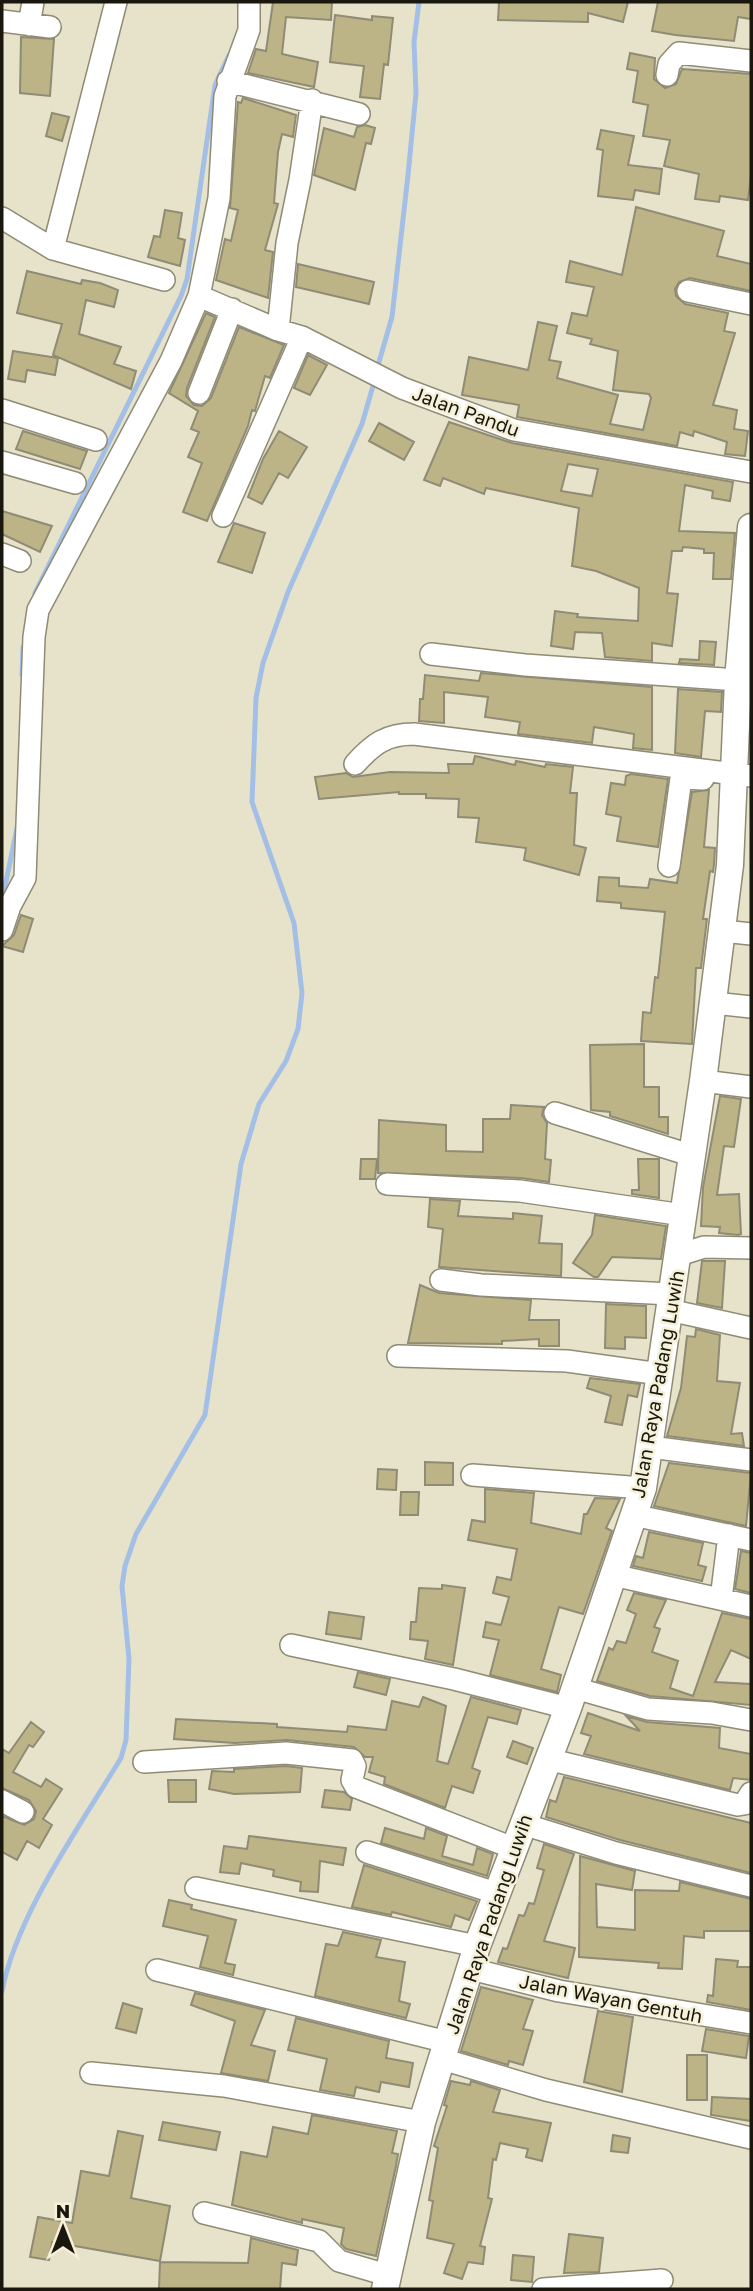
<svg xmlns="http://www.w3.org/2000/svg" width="753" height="2291" font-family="'Golos Text',sans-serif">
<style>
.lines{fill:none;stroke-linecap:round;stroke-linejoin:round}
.stream{stroke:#a4bfe6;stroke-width:5}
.building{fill:#bcb486;stroke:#8f8b75;stroke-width:2;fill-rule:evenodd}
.minor-casing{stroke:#8f8b75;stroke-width:24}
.major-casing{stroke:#8f8b75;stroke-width:29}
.minor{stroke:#fff;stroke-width:21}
.major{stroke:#fff;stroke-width:26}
.labels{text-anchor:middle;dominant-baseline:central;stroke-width:5;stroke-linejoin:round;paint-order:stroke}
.street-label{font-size:19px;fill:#19170e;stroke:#f5f0d8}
</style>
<rect width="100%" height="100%" fill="#e7e3cb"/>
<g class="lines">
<path class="stream" d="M377,369L392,317L408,175L416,93L414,42L419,2
M35,593L181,296L187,279L215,85L229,55
M22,675L23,647
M2,901L17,828
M2,1991C17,1914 80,1826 121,1758L126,1740L129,1659L122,1586L125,1566L136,1534L205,1415L241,1164L259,1104L286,1061L298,1029L302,993L294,923L252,802L256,698L263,663L288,592L362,424L375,379"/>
</g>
<path class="building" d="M273,2H332L331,20L286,17L282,54L318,62L314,87L248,73L256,49L266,51Z
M499,2H628L623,22L588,13V22L498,20Z
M658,2H751V19L738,17L734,41L675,35L652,31Z
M335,15L372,20V16L393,18L388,65L384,64L380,99L360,97L364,66L330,62Z
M21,37L54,39L50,96L20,93Z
M630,53L655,58L654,79L665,88L676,84L682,69L751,74V175L748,200L720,196L719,202L695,199L699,174L664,166L670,140L643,136L648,105L633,102L638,71L627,69Z
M243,98L296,115L293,137L282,134L278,152L274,203L278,204L265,250L273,252L268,298L216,280L225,239L231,241L238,210L230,208L238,102L241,103Z
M52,113L69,117L62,141L46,136Z
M365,125L375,128L371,144L366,143L355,190L314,175L324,128L354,137L357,127Z
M601,130L634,136L628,165L662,169L659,194L635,190L633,200L598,196L603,150L597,149Z
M636,207L724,231L717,256L751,264V291L690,278L679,282L675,289L676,296L685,304L728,313L724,331L735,333L713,405L737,410L734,429L748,431L745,456L725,454L727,442L694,431L693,436L680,432L677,446L517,417L519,405L462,395L469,357L528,370L538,322L557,326L549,360L561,362L557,378L618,395L610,424L643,430L651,398L649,394L613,390L618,351L590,344L592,339L567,333L572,313L587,316L594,287L566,282L570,261L622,275Z
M165,210L182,213L178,238L185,240L180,266L148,257L154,236L160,237Z
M298,264L374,282L369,304L296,287Z
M27,271L81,284L82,280L100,283L118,290L114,307L86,300L79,334L121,347L114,364L136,371L131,389L53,355L62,324L17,313Z
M206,313L215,317L187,388L186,396L194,405L202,406L211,398L239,327L284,345L270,378L265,376L255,411L252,410L248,426L207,521L183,512L202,463L188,457L199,432L191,429L198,411L169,393Z
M13,351L58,358L55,375L27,370L25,382L8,379Z
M308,355L327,365L310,395L294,388Z
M449,422L512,443L733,482L730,501L712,498L713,491L685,485L679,531L735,533L731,579H713L714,553H704V549L683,547L682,551H672L667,593L678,594L672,646L652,643V661L605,657L602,633L575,632L573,649L551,646L555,611L578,614L577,617L638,621L639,588L596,571L572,566L579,508L486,488L484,494L443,478L440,486L424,480ZM568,464L598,469L592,496L561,491Z
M379,423L414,442L404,460L369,441Z
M23,431L87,451L80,469L16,449Z
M279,431L307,447L288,478L279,473L262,504L248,497L263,459Z
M2,511L52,526L40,552L2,534Z
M234,523L265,533L252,573L218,562Z
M700,641L716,642L714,665L679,663L680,659L699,660Z
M481,673L652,687V750L633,748L634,734L594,727L592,743L518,734L520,722L485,717L488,697L444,692V723L419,721L420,699H423L425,675L479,681Z
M678,689L722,692L721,712L705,711L701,757L675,753Z
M475,756L515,765L516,761L545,767L546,764L573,767L570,793H577L574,845L586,848L579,875L524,860L526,848L476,842L479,818L458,817L459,799L426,798V794H399V792L319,799L315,777L346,773L353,777L390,772L449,773L448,764H473Z
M631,774L668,779L658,847L617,841L621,817L606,814L611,783L625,785L626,776Z
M709,790L704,847L715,848L714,864L713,872L710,871L703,919H707L701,968H696L692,1044L641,1041L643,1012L651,1013L655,977L658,978L665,912L621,908V903L597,901L599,877L619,878V886L648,888L650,879L677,883L692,792Z
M21,915L33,919L23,952L2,946L14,935Z
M644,1044V1087H659V1117H668V1134L610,1116V1112L591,1110L590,1045Z
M720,1096L741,1099L734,1147L724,1146L717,1195L739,1194L741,1234L738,1235L719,1233L720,1227L701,1226L703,1187Z
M511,1105L544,1107L542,1115L547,1123L545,1159L551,1160L549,1182L521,1178L378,1173L379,1120L446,1125V1151L483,1152V1119H510Z
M361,1159H377L375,1179H360Z
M638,1159H659V1198L632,1194V1190H639Z
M430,1199L460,1201L458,1216L513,1219V1213L542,1216L539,1243L562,1244L561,1276L439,1267L443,1229L428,1227Z
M595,1215L666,1226L661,1259L612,1257L598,1277H594L573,1263L592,1235Z
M702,1261H725L722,1308L697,1303Z
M420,1285L439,1293L531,1300L529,1320H559V1346H539V1339L502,1341V1344L408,1343Z
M606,1304L646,1306V1338L625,1337V1349L605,1348Z
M696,1329L720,1335L717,1381L740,1383L731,1434L742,1433L744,1446L667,1436L681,1388L687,1336L695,1337Z
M590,1378L640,1384L637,1397L628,1395L622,1425L605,1422L611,1396L587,1388Z
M425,1462L453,1463V1485H425Z
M669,1463L751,1473L746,1526L654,1506Z
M378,1469L397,1470L396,1490L377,1489Z
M485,1489L534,1493L531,1523L581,1534L584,1514H587L595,1498L620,1499L606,1528L612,1531L583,1614L559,1607L541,1669L561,1675L557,1692L490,1675L499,1640L483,1637L486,1622L501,1625L509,1597L493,1593L497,1577L511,1580L517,1549L468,1540L472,1520L485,1522Z
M401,1492H419L418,1515H400Z
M649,1532L703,1543L698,1565L706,1567L702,1581L633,1566L636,1556L643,1558Z
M741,1551L751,1553V1593L735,1589Z
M442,1585L465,1588L453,1665L425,1659L428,1641L410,1639L411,1622H416L419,1588L442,1589Z
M634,1593L666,1600L654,1627L660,1629L652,1652L678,1661L670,1688L693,1696L722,1613L751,1619V1659L731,1650L715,1682L751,1684V1705L650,1696L597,1681L609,1648L613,1650L617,1641L626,1643L636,1614L627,1610Z
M329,1612L364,1617L361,1639L326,1634Z
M358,1672L390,1679L386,1695L354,1687Z
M423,1697L446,1706L437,1761L448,1764L471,1697L521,1710L517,1724L488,1717L472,1768L480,1771L473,1793L452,1786L445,1808L384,1784L385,1777L369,1772L373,1757H365L354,1747L287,1740L235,1743L174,1739L176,1719L277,1724V1727L347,1732L348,1726L386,1730L392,1701L419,1707Z
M588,1713L640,1731L626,1716L647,1722L720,1728L719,1748L751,1754V1780L733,1778L730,1790L584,1754L591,1736L581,1733Z
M31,1722L44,1732L33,1747L29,1745L13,1772L41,1787L46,1779L62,1789L43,1819L52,1825L39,1848L27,1841L17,1860L2,1852V1816L24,1825L34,1819L36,1811L29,1800L2,1788V1749L9,1753Z
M513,1741L533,1748L527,1764L507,1757Z
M286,1766L302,1768L300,1792L234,1794L209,1789L212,1771L234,1772V1769Z
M564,1777L751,1823V1873L620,1840L546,1817L550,1800L556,1802Z
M168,1780H196V1802H169Z
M325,1790L344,1792L352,1799L350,1810L322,1807Z
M385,1828L424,1839L426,1828L447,1836L442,1856L473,1865L477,1848L493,1854L487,1876L381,1843Z
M249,1836L346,1848L343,1865L320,1861L318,1892L300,1891L301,1882L273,1876L274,1870L241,1863L239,1874L220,1872L224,1846L247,1849Z
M544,1844L574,1854L544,1941L575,1948L568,1978L498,1962L503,1948L507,1949L519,1915L524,1916L529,1903L534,1904L544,1870L537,1868Z
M580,1856L635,1871L632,1890L596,1884L597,1927L635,1930V1890L679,1891L680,1882L751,1899V1931H704V1938L684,1936L682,1969L658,1968L659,1963L579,1957Z
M364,1865L477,1901L469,1920L455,1915L451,1927L392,1912L391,1915L352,1907Z
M169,1900L192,1905L191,1909L236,1920L225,1963L235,1965L233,1975L200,1967L208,1936L163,1926Z
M343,1932L381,1940L376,1957L405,1962L399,2001L410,2004L406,2018L315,1996L326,1944L338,1946Z
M716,1959L738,1961L737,1967H751V2010L707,2002L708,1995L713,1996Z
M481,1987L533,2000L523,2029L533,2031L523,2065L509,2061L508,2065L461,2051Z
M195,1993L265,2010L251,2045L275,2051L268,2081L221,2073L235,2021L191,2005Z
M123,2003L142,2009L136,2033L116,2028Z
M598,2011L633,2017L622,2092L584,2082Z
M296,2018L389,2041L386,2058L413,2063L409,2087L381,2082L379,2092L356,2087L354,2096L320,2090L327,2059L288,2050Z
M706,2029L749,2036L746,2058L702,2051Z
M687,2055H707V2100H687Z
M451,2081L470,2085L471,2081L500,2090L493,2112L551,2123L542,2161L526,2157L528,2149L500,2143L496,2160L493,2159L488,2198L492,2199L480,2246L485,2247L483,2264L468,2262L462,2279L444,2273L454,2244L427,2238L433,2201L429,2200L438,2148L434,2146L447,2106L444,2105Z
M712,2097L751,2099V2121L711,2115Z
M312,2115L397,2131L392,2153L398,2154L396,2166L376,2256L346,2249L341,2244L344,2228L302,2219V2223L232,2205L241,2152L267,2157L273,2127L308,2134Z
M163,2122L220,2132L216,2150L159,2140Z
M118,2131L143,2136L131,2198L170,2206L160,2261L52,2242L49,2260L30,2257L38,2217L72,2223L81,2171L109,2176Z
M613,2135L630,2138L628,2153L611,2151Z
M569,2234L603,2238L599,2272L564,2273Z
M251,2238L298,2250L296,2265L282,2263L280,2289H159L160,2262L248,2263Z
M513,2255L534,2257L532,2282L511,2280Z"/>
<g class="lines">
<defs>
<path id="minor" d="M2,21L50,27
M29,25L33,2
M667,75L669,64L679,53L751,61
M228,81L359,114
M2,218L53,249L164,280
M53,249L116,2
M688,291L751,304
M199,296L278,330L302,337L402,388L514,430L751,472
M278,330L287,243L300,180L312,100
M199,393L232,309
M2,410L96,440
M2,462L75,483
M223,516L302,337
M2,554L20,561
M431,654L525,665L738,680
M355,764C373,744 386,734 414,734L751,776
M669,866L681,778L703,779
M2,930L10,906L25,878L34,637L38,610L171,361L199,296L219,198L225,96L249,30V2
M723,931L751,934
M714,1003L751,1007
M703,1081L751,1087
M555,1113L690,1155
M387,1184L520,1191L683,1215
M679,1255L704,1247L751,1248
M441,1280L481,1285L672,1294
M669,1310L751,1328
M398,1356L567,1361L660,1374
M650,1447L751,1460
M472,1475L643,1488
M633,1515L751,1540
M613,1575L751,1606
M721,1599L729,1535
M291,1645L454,1679L568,1708
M575,1688L648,1709L712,1713L751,1720
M547,1759L738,1805L744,1804L751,1793
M144,1762L286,1753L352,1760L355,1766L352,1780L356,1787L513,1848
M2,1801L23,1812
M523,1824L616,1853L751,1886
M367,1852L496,1893
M196,1888L477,1946
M471,1969L559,1991L751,2023
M157,1970L447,2042
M442,2059L546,2090L751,2138
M91,2073L224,2086L422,2122
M204,2213L319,2241L339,2261L387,2275
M543,2289L662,2280"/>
<path id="major" d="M385,2289L422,2122L477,1946L568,1708L643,1488L703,1081L730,865L738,680L751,527"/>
</defs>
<use href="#minor" class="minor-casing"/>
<use href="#major" class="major-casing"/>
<use href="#minor" class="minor"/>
<use href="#major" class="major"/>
</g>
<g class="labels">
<g class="street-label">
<text transform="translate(466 411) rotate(20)">Jalan Pandu</text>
<text transform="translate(657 1384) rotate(-80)">Jalan Raya Padang Luwih</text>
<text transform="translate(488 1924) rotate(-71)">Jalan Raya Padang Luwih</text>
<text transform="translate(611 1998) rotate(11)">Jalan Wayan Gentuh</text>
</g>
</g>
<rect width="753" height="2291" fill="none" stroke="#19170e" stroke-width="7"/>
<g transform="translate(63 2228)" stroke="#f5f0d8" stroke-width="5" paint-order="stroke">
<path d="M0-5L12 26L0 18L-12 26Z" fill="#19170e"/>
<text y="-10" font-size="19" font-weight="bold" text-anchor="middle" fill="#19170e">N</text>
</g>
</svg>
